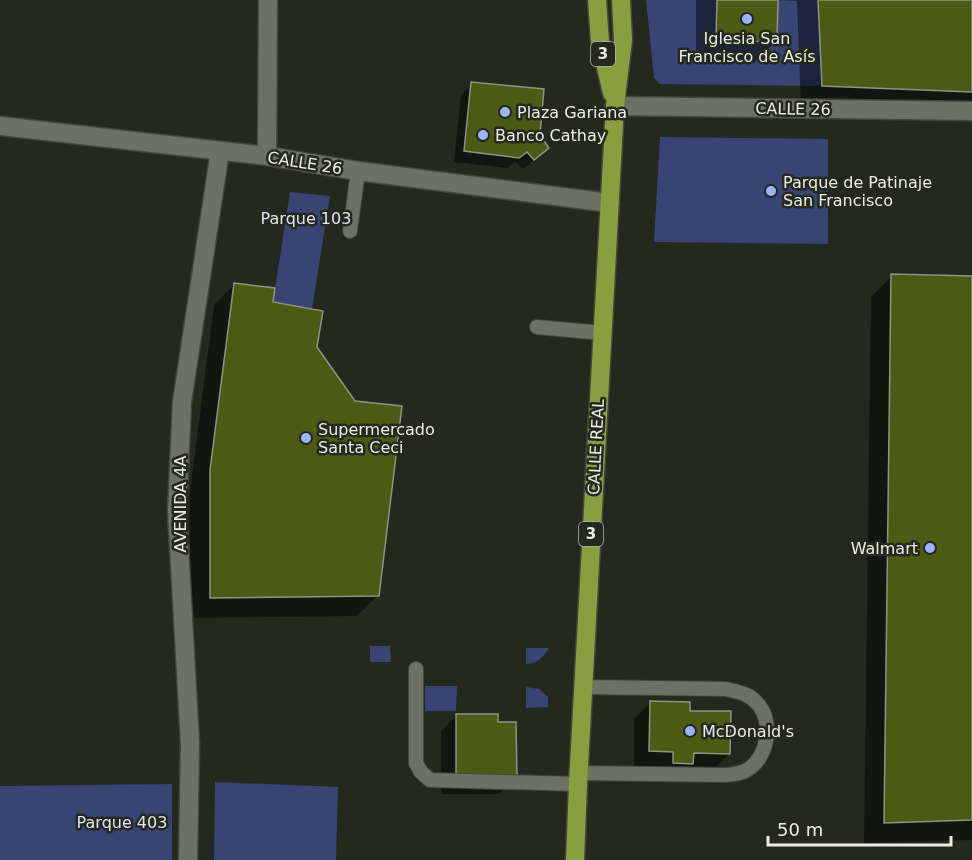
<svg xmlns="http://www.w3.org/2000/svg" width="972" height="860" font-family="'DejaVu Sans',sans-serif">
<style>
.green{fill:#374474}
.shadow{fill:#0007}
.building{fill:#4b5b14;stroke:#8e9385;stroke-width:1.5}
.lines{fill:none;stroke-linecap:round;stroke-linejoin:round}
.lane-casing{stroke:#43463d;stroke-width:16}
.street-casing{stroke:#43463d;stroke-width:21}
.primary-casing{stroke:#43463d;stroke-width:21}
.lane{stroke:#6c7164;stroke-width:14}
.street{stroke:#6c7164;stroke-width:18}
.primary{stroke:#899e3f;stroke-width:18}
.poi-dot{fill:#9eb3fd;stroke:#25281d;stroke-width:2}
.labels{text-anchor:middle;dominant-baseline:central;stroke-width:5;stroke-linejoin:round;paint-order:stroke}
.shield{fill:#25281d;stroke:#b0b2aa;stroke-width:1.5}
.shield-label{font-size:15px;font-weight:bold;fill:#ebede6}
.poi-label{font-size:16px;fill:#ebede6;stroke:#25281d;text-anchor:start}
.street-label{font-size:16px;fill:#ebede6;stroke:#25281d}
.park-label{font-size:16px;fill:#dee4f6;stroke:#25281d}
</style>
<rect width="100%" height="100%" fill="#25281d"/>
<path class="green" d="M646,0H717V38L776,42L778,0H818L822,86L660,84L654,78Z
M660,137L828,139V244L654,242Z
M290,192L330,196L312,309L273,302Z
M370,646H390L391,662H370Z
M526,648H549C542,658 539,663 526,664Z
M425,686H457L456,711H425Z
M526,687L539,689L548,697V707L526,708Z
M215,782L338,787L336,860H214Z
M172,784V860H0V786Z"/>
<path class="shadow" d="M696,0H972V113L801,107L797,1L776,0L775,42L754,63L696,59Z
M472,84L539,136L536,158L523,169L515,161L507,168L454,162L461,95Z
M892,276L972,277V840L864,843L871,297Z
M235,284L272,304L316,348L378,595L357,616L189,618L190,492L214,305Z
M650,703L688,712L729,754L713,770L634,767V719Z
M457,715L497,723L515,778L499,794H441V731Z"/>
<path class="building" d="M717,0H778L777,43L716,38Z
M818,0H972V92L822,86Z
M471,82L544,89L540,135L549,148L534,160L527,152L519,158L464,151Z
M891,274L972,276V820L884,823Z
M234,283L275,288L273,302L323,311L317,347L355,401L402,406L379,596L210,598V470Z
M650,701L690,702V711H731L730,754L694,753L693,764L673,763V752L649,751Z
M456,714H498V722H516L517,778H456Z"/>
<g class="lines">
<defs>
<path id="lane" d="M350,231L358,171
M537,327L602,333
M416,669V763L421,772L430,780L578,784
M578,773L726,775C732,774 739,774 745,771C768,760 775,720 756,702C748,693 737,692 726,689L583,687"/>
<path id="street" d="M615,106L972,111
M0,126L267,156L358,171L610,203
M267,156L268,0
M188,860L190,743L177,511L182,402L220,151"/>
<path id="primary" d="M597,0L600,42L612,93
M575,860L578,784L615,106L623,40L621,0"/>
</defs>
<use href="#lane" class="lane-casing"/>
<use href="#street" class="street-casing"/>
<use href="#primary" class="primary-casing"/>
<use href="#lane" class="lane"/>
<use href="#street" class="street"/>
<use href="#primary" class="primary"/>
</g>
<g class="poi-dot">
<circle cx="747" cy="19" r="6"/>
<circle cx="505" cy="112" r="6"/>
<circle cx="483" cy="135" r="6"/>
<circle cx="771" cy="191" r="6"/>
<circle cx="306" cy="438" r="6"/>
<circle cx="930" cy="548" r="6"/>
<circle cx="690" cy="731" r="6"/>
</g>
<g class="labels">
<g class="shield">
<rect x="591" y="42" width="24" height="24" rx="4.5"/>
<rect x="579" y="522" width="24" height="24" rx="4.5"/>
</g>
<g class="shield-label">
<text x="603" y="54">3</text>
<text x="591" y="534">3</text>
</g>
<g class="poi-label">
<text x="747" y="38" text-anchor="middle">Iglesia San<tspan x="747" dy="18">Francisco de Asís</tspan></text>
<text x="517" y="112">Plaza Gariana</text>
<text x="495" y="135">Banco Cathay</text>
<text x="783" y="182">Parque de Patinaje<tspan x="783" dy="18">San Francisco</tspan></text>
<text x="318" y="429">Supermercado<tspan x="318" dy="18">Santa Ceci</tspan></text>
<text x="918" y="548" text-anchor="end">Walmart</text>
<text x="702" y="731">McDonald's</text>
</g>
<g class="street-label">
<text transform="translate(793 109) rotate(1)">CALLE 26</text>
<text transform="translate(305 163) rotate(9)">CALLE 26</text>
<text transform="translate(596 447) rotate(-87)">CALLE REAL</text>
<text transform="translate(180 504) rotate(-90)">AVENIDA 4A</text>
</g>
<g class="park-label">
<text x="306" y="218">Parque 103</text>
<text x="122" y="822">Parque 403</text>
</g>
</g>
<path d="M768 836v9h183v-9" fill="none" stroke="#ebede6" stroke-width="3"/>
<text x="777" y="836" font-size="18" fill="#ebede6" stroke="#25281d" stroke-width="4.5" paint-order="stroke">50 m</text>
</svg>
